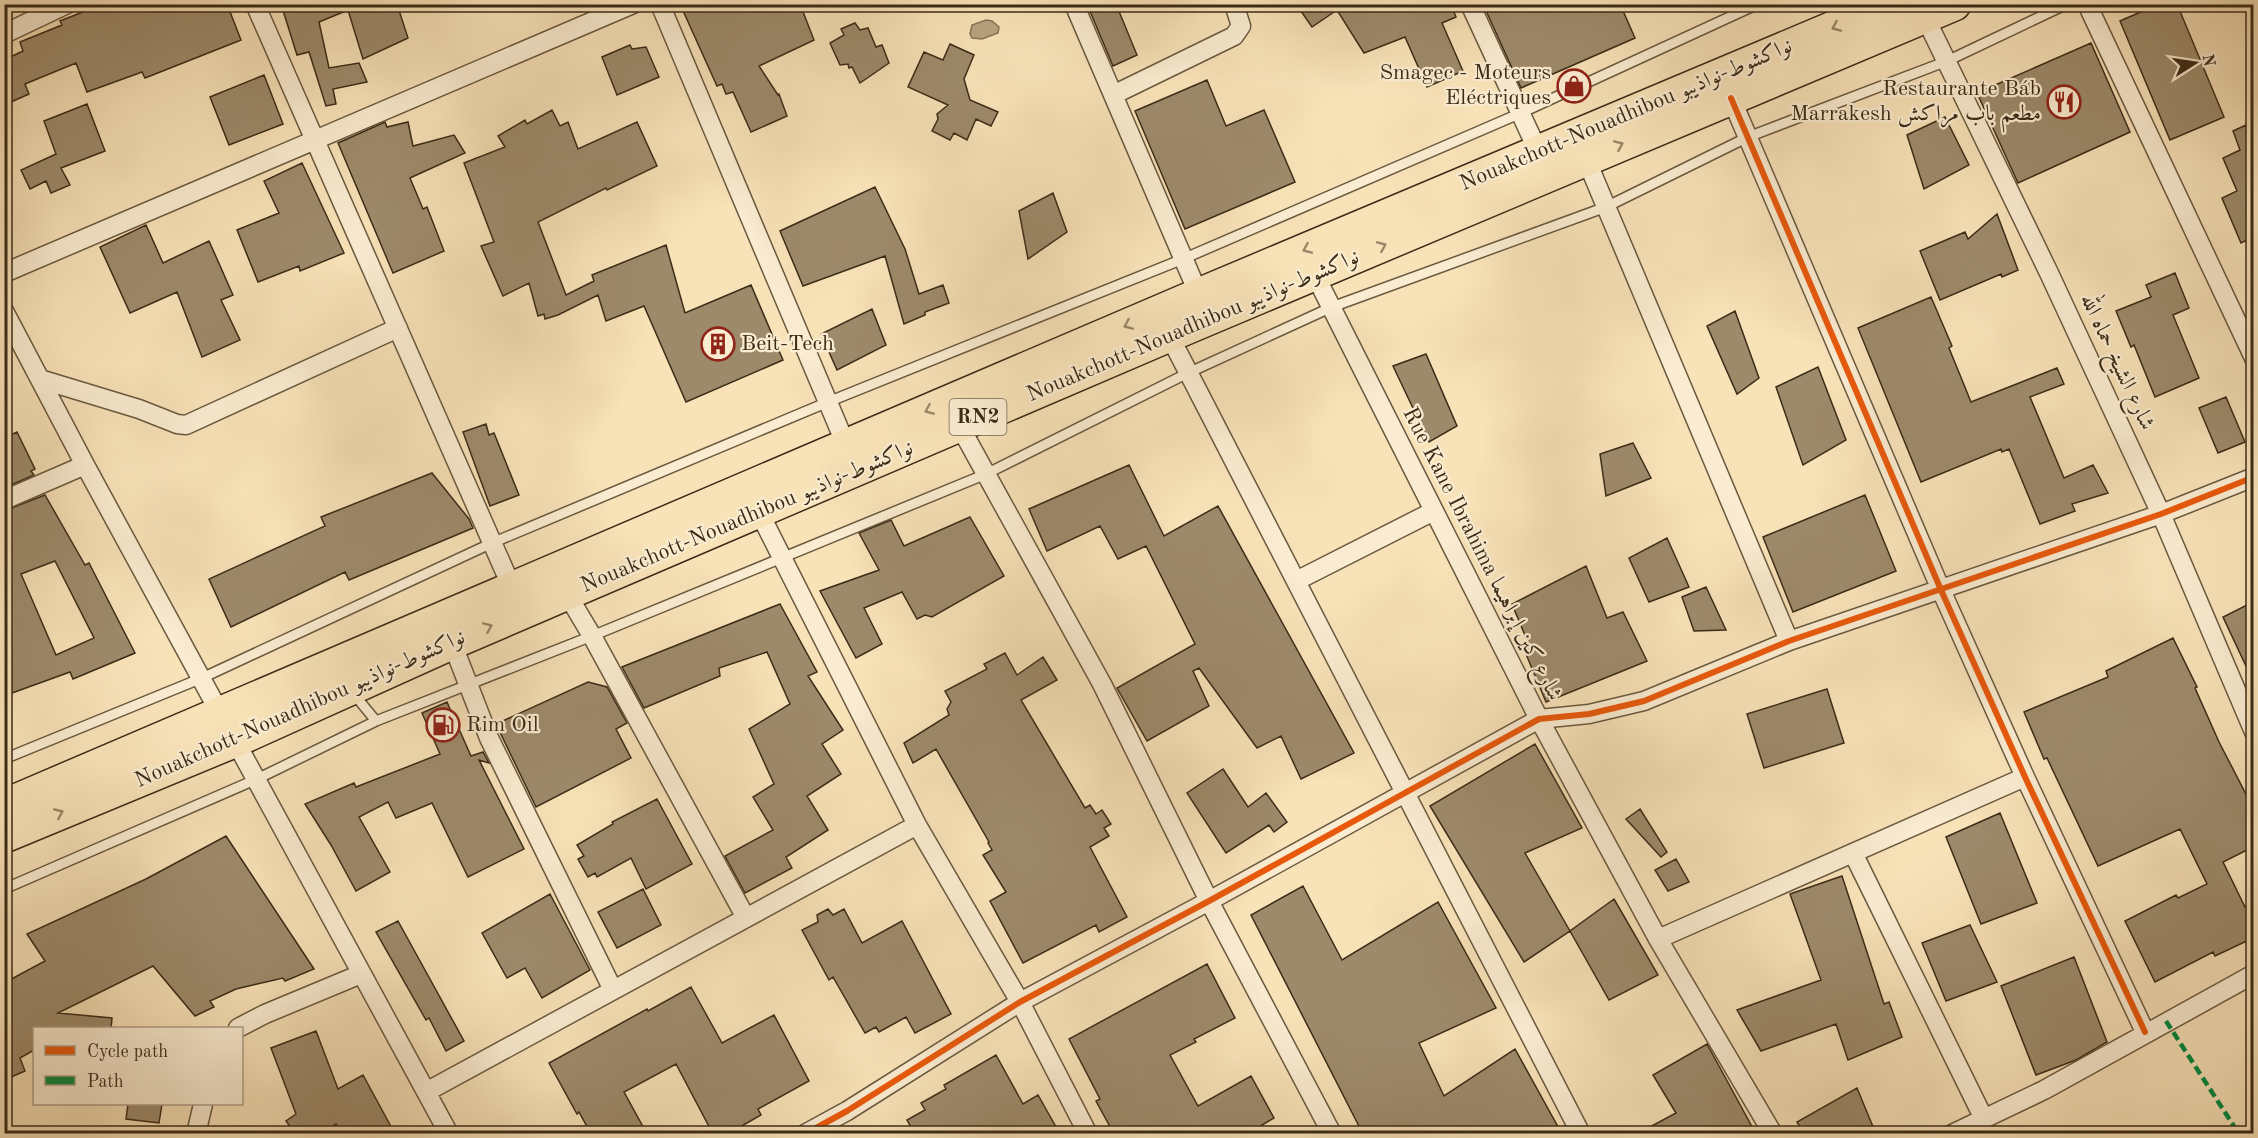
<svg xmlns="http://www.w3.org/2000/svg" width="2258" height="1138" font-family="'Old Standard TT',Amiri,serif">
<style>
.water{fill:#b8a481;stroke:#867457;stroke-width:1.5}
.building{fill:#9d8a6b;stroke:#3b2b17;stroke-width:1.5;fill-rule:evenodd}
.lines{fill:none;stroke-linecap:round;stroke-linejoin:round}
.lane-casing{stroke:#6a593f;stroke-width:12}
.street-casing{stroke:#6a593f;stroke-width:21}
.highway-casing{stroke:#3b2b17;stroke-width:36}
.lane{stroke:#faecd1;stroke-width:9}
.street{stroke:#faecd1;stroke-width:18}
.highway{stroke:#f8e2b8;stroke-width:33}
.quiet{stroke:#00873e;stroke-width:4.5;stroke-dasharray:9 4.5;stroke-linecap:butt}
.cycleway-casing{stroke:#faecd1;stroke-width:10}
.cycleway{stroke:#e8590c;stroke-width:6}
.oneway{stroke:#9a8668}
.labels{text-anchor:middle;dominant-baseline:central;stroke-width:4.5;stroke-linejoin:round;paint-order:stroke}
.shield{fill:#faecd1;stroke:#74654f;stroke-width:1.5}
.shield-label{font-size:21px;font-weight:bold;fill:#3b2b17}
.poi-label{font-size:22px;fill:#3b2b17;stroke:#faecd1;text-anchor:end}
.street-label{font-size:22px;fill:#3b2b17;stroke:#faecd1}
</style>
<rect width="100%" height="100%" fill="#f8e2b8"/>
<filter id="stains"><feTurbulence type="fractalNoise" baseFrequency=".00333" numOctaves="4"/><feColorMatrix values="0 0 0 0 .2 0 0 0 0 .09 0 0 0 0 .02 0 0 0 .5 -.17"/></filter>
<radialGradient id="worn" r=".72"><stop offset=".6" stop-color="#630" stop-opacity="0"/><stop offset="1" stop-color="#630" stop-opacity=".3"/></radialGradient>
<path class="water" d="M986,20L992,21L999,27L998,33L982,39L972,38L970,34L972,25Z"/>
<path class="building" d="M103,4H227L241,40L145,78L142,72L87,92L76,63L25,84L29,94L4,105V60L23,51L20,42L62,25L60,21Z
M281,4H397L408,38L363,59L348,10L319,22L329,68L359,63L367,82L333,89L336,104L326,106L309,52L297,55Z
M680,4H800L814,40L759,66L778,95L779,94L787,116L751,132L733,92L726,94L722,84L717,86Z
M1087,4H1116L1137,55L1113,66Z
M1296,4H1451L1456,17L1442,23L1463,71L1427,87L1405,37L1364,53L1337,10L1312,27Z
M1483,4H1620L1635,38L1521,88Z
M2159,4H2177L2224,117L2170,140L2120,21Z
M855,23L860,30L868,28L876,47L882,45L889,63L860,83L852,67L849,68L848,64L840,65L830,43L844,35L841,29Z
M2091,43L2130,132L2018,183L1977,93Z
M950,44L974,55L964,79L970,100L998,112L991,126L976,119L967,140L954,133L950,140L932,131L938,119L937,114L948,105L908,87L924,52L943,60Z
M630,45L632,49L646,47L659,77L617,95L602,57Z
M264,75L283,124L229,145L210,97Z
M1207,80L1226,126L1264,110L1295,182L1185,229L1135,111Z
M87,104L105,151L61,168L70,185L51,193L46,181L30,189L21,170L56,154L44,121Z
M552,110L560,126L568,122L578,149L637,122L657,166L607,190L606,188L538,222L566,295L594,281L592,275L666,245L685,313L751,285L783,360L686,402L644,306L606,321L598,295L558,315L545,319L544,314L538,316L529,283L503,296L481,246L494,242L464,163L505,147L498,136L525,120L527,124Z
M1945,117L1969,165L1924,189L1907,135Z
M385,122L387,127L408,122L413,146L454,135L465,153L410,178L423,209L427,207L444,251L393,273L338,143Z
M2246,125L2253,143V237L2241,243L2222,198L2237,191L2223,158L2240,150L2233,131Z
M302,163L344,253L300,271L299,266L258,282L237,230L279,213L264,181Z
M875,187L905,249L919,294L943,285L949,303L925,312V315L904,324L885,256L803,286L780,231Z
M1053,193L1067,232L1028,259L1019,211Z
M1997,214L2018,270L2002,277L2001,274L1940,300L1920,251L1965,232L1968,239Z
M146,225L163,263L209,241L233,295L221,300L240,340L202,357L177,292L130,313L100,247Z
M2175,273L2189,308L2173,315L2199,378L2155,397L2134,345L2131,347L2116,311L2151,297L2146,285Z
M1931,297L1952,346L1949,348L1971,402L2057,368L2064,384L2030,397L2064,478L2093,465L2108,493L2072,504L2075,511L2040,524L2009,449L2002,452L2001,449L1921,482L1858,328Z
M872,309L886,345L837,370L821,334Z
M1735,311L1759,378L1737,394L1707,326Z
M1426,354L1457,426L1429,442L1393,366Z
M1818,367L1846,440L1803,465L1776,387Z
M2226,397L2245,442L2218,453L2199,408Z
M486,424L489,435L494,433L519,495L490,506L463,432Z
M17,432L35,469L31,471L34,475L4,488V438Z
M1633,443L1651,478L1606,496L1600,454Z
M1129,465L1164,536L1218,506L1354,753L1301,779L1281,736L1257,748L1199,668L1193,671L1209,706L1147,741L1117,688L1195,644L1146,546L1118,559L1100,526L1047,551L1029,509Z
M432,473L469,519L473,528L349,580L345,572L231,627L209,579L325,526L321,517Z
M45,495L85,565L89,563L135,653L73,679L70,672L12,693L4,675V511ZM55,561L94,638L56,655L21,574Z
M1865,495L1896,571L1793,612L1763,537Z
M970,517L1004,576L932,617L925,615L917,619L902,592L864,608L882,644L856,658L820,591L879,570L859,533L891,520L904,546Z
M1667,538L1689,587L1649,602L1629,558Z
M1586,566L1607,618L1623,612L1647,661L1546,702L1523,647L1529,645L1512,604Z
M1706,587L1726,630L1694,631L1682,597Z
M2253,602V681L2223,617Z
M780,604L817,672L808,676L843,730L822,744L841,774L807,796L828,830L786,857L792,868L745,893L725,856L773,830L753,797L774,784L749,729L790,704L767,652L719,668L720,676L644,708L622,667Z
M2173,638L2197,687L2195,688L2219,742L2249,800L2253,798V847L2223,862L2245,907L2253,903V938L2215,956L2213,952L2155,982L2125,921L2176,895L2178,898L2207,884L2180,829L2098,866L2047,758L2044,759L2024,712L2108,677L2106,671Z
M1005,653L1017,675L1043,657L1057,680L1021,700L1085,808L1090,805L1096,814L1102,810L1111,824L1104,828L1109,836L1090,847L1127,917L1099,932L1096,925L1023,963L990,901L1006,892L983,855L992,850L988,843L989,842L936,749L913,763L904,743L949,715L947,709L951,702L945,691L987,669L984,664Z
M588,682L607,687L627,723L616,729L631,758L536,807L496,724Z
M1827,689L1844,743L1764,768L1747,714Z
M447,702L471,756L483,752L489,763L479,760L524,849L468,877L432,803L396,818L388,802L359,817L390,872L356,891L331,845L305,804L354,783L356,787L440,754L422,713Z
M1535,744L1582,828L1525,853L1570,931L1524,962L1430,806Z
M1223,769L1248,807L1266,793L1287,822L1274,832L1269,825L1226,853L1187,793Z
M657,799L692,864L646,889L631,858L597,877L595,873L588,877L578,859L584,856L577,845L613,824L612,822Z
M1640,809L1667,852L1661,857L1626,819Z
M2000,813L2037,903L1981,924L1946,837Z
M226,836L314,969L285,981L283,978L236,989L210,1001L214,1007L195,1016L153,966L58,1013L112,1018L111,1029H34V1050L20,1058L25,1071L4,1080V983L45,961L27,934L146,879Z
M1676,859L1689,882L1668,891L1655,870Z
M1842,876L1884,1004L1889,1002L1902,1037L1848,1060L1836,1024L1761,1051L1737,1010L1821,980L1790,894Z
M1303,886L1342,960L1438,902L1496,1008L1419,1043L1444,1096L1515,1049L1562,1134H1363L1251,915Z
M643,889L661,925L617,948L598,912Z
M550,894L590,970L542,998L525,968L507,978L482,933Z
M1614,899L1658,975L1609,1000L1570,931Z
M828,909L833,915L844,909L862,943L902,921L951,1014L915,1033L906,1017L879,1032L876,1027L865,1033L833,977L829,980L802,930L818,922L817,915Z
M398,921L464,1041L446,1051L429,1018L426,1020L376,932Z
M1970,925L1997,982L1946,1001L1922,943Z
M2074,957L2107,1042L2076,1060L2036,1075L2001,986Z
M1207,964L1235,1018L1194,1039L1196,1042L1170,1055L1198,1106L1251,1076L1274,1118L1247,1134H1114L1096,1101L1100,1099L1069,1039Z
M691,987L722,1043L774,1015L809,1081L758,1109L761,1115L728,1134H713L676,1064L624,1092L647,1134H591L579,1112L577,1114L549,1063L647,1009L648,1011Z
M316,1031L338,1089L363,1075L395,1134H342L336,1124L320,1134H295L286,1121L296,1114L271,1048Z
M1707,1044L1756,1134H1637L1676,1113L1653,1075Z
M996,1055L1023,1104L1038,1095L1060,1134H915L907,1120L925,1110L921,1103L946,1089L944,1085Z
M1857,1088L1876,1134H1804L1797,1122Z
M128,1104H162L159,1123L126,1119Z"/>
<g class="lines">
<defs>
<path id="lane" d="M353,693L376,721
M4,759L202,678L492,543L828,402L1183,259L1521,113L1758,4
M4,889L257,779L376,721L592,636L986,474L1188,373L1332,307L1606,207L1748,137L1947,61L2067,4"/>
<path id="street" d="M255,4L513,590
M660,4L846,445
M1074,4L1199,295
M1470,4L1538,151
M2087,4L2254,358
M1925,17L2049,273L2161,514L2254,732
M4,34L67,4
M1113,95L1234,36L1241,26L1234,4
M1731,98L1941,590L2025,777L2145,1032
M1586,159L1789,641
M4,273L633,4
M1315,275L1539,719L1658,939L1773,1134
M4,311L85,465L449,1134
M1169,335L1581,1134
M40,379L139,409L177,424L186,425L398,328
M959,425L1102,684L1209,901L1332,1134
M4,500L85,465
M759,512L917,825L1020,1002L1088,1134
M1296,581L1434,511
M567,594L592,636L746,918
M449,635L489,738L613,990
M1853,853L1984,1119
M1658,939L2025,777
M238,1028L265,1014L361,974
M426,1092L917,825
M196,1134L203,1104
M805,1134L847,1111L1020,1002L1209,901L1539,719L1589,714L1644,701L1789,641L2161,514L2254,477
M1952,1134L2044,1090L2254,974"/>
<path id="highway" d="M4,806L1199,295L1890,4
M4,836L236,740L453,642L1169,335L1954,4"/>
</defs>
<use href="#lane" class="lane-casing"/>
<use href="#street" class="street-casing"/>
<use href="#highway" class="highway-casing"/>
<use href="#lane" class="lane"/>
<use href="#street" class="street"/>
<use href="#highway" class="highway"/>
<path class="quiet" d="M2166,1021L2239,1134"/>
<defs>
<path id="cycleway" d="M1731,98L1941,590L2025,777L2145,1032
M805,1134L847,1111L1020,1002L1209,901L1539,719L1589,714L1644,701L1789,641L2161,514L2254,477"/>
</defs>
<use href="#cycleway" class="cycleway-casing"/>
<use href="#cycleway" class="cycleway"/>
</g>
<defs><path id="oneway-chevron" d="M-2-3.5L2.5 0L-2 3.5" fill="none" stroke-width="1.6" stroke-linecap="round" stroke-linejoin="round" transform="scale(1.5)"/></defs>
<g class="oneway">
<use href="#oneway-chevron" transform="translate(1836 27) rotate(157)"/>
<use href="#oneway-chevron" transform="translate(1619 145) rotate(-23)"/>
<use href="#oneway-chevron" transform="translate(1382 246) rotate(-23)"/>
<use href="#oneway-chevron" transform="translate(1307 249) rotate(157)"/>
<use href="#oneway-chevron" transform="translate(1128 325) rotate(157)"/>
<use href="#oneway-chevron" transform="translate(929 410) rotate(157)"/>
<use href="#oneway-chevron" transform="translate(488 627) rotate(-23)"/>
<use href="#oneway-chevron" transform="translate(59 813) rotate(-23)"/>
</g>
<defs>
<symbol id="shop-ring" viewBox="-11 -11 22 22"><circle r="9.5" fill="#faecd1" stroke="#8f2418" stroke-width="1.5"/><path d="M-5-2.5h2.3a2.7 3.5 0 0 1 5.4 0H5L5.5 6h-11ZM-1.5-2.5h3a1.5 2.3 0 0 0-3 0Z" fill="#8f2418"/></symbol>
<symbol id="restaurant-ring" viewBox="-11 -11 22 22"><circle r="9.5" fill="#faecd1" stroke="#8f2418" stroke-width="1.5"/><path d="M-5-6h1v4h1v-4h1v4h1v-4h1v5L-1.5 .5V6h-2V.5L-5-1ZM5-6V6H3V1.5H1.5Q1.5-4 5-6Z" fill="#8f2418"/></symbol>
<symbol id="building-ring" viewBox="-11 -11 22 22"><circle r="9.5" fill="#faecd1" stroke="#8f2418" stroke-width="1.5"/><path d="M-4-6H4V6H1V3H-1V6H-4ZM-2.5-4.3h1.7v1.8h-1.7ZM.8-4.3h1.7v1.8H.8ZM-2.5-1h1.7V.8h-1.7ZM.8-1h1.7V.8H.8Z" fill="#8f2418"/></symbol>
<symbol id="fuel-ring" viewBox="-11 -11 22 22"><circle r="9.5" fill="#faecd1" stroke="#8f2418" stroke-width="1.5"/><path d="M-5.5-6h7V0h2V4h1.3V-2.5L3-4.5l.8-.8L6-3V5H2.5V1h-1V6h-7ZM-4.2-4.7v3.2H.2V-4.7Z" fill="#8f2418"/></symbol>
</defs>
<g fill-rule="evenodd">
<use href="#shop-ring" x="1555" y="67" width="38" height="38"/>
<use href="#restaurant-ring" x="2045" y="83" width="38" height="38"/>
<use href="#building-ring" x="699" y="325" width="38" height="38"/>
<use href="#fuel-ring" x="424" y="706" width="38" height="38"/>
</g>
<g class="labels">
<rect class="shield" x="949.5" y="399" width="57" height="36" rx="4.5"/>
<g class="shield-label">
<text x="978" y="417">RN2</text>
</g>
<g class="poi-label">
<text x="1551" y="73">Smagec - Moteurs<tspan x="1551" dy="25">Eléctriques</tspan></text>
<text x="2041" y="89">Restaurante Báb<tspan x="2041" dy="25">Marrakesh مطعم باب مراكش</tspan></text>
<text x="741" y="344" text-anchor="start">Beit-Tech</text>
<text x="466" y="725" text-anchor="start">Rim Oil</text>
</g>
<g class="street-label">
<text transform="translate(1626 115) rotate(-23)">Nouakchott-Nouadhibou نواكشوط-نواذيبو</text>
<text transform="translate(1193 326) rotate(-23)">Nouakchott-Nouadhibou نواكشوط-نواذيبو</text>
<text transform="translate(2117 362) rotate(65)">شارع الشيخ حماه الله</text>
<text transform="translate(747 517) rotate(-23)">Nouakchott-Nouadhibou نواكشوط-نواذيبو</text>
<text transform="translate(1482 554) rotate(63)">Rue Kane Ibrahima شارع كين إبراهيما</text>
<text transform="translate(300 709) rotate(-24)">Nouakchott-Nouadhibou نواكشوط-نواذيبو</text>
</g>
</g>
<rect width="2258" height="1138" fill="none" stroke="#f8e2b8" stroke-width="24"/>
<rect x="6" y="6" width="2246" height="1126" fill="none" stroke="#3b2b17" stroke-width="3"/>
<rect x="12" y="12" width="2234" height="1114" fill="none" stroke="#3b2b17" stroke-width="1.5"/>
<rect x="33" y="1027" width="210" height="78" fill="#faecd1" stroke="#ae9f87" stroke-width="1.5"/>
<rect x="45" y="1046" width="30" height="9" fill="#e8590c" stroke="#ae9f87" stroke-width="1.5"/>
<text x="87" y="1057" font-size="18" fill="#3b2b17">Cycle path</text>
<rect x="45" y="1076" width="30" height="9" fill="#00873e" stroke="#ae9f87" stroke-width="1.5"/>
<text x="87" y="1087" font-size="18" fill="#3b2b17">Path</text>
<g transform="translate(2195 63) rotate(78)" stroke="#faecd1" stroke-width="4.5" paint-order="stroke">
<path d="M0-4.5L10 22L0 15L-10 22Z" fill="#3b2b17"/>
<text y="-9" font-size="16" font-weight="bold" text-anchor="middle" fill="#3b2b17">N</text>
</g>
<rect width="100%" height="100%" filter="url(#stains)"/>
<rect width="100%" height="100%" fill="url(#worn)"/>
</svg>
